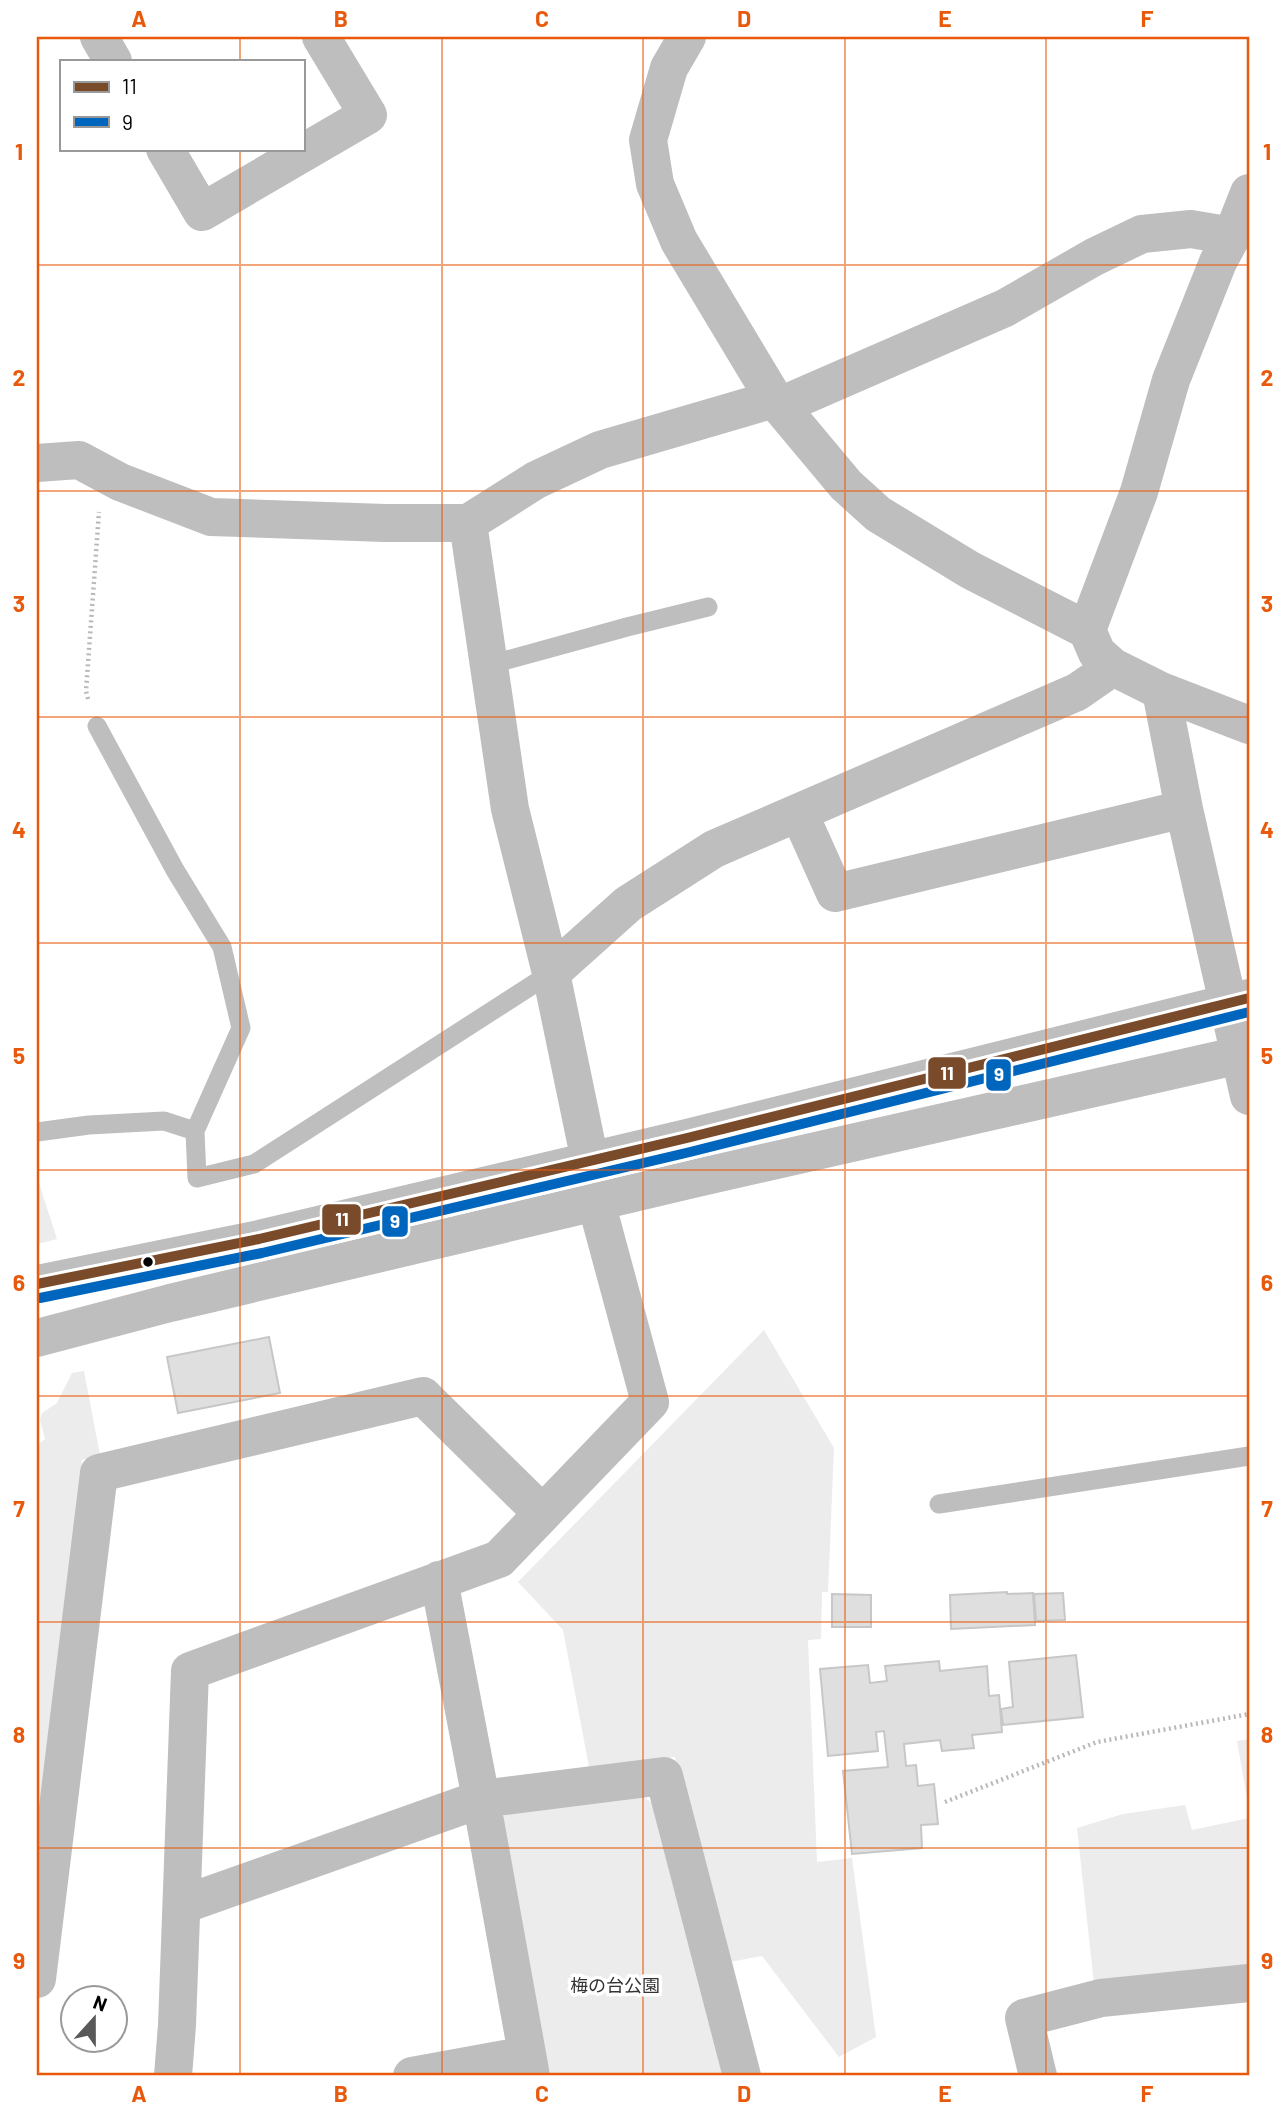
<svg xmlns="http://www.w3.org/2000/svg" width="1286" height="2113" font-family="Barlow,'Noto Sans JP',sans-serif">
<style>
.green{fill:#ececec}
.building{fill:#dfdfdf;stroke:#c7c7c7;stroke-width:2}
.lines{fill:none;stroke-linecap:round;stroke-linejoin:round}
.path{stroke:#b9b9b9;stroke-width:4.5;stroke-dasharray:2 3.5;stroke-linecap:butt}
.service{stroke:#bebebe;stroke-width:19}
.minor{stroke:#bebebe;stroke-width:38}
.tertiary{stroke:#bebebe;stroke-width:38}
.bus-1-casing{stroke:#fff;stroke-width:16}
.bus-2-casing{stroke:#fff;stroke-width:16}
.bus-1{stroke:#7a4b2a;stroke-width:10}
.bus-2{stroke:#0065bd;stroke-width:10}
.grid{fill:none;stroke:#e8590c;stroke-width:2;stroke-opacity:0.55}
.bus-dot{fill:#000;stroke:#fff;stroke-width:2.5}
.labels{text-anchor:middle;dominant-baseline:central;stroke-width:7;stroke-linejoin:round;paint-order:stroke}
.park-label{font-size:18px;fill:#333;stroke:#fff}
.line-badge{stroke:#fff;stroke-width:2.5}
.badge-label{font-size:19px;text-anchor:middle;font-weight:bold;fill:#fff}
.neatline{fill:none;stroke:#e8590c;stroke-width:2.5}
.grid-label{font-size:23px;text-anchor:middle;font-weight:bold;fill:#e8590c}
</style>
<rect width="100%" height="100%" fill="#fff"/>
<path class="green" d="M37,1177L57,1239L37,1244Z
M764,1330L834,1448L828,1592H822L821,1639L808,1640L817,1862L852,1858L876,2037L839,2057L762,1956L730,1962L675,1757L589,1767L563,1630L518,1582Z
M84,1371L100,1455L82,1460L37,1840V1445L45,1439L40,1420L42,1413L57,1403L72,1373Z
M1249,1739V1810L1237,1741Z
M641,1795L654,1804L725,2076H548L499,1823L509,1810Z
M1185,1805L1192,1830L1249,1818V1966L1094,1984L1077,1828L1123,1814Z"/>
<path class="building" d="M269,1337L280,1393L178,1413L167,1357Z
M1007,1592V1594L1033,1593L1035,1625L951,1629L950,1595Z
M1063,1593L1065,1620L1036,1621L1034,1594Z
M832,1594L871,1595V1627H832Z
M1076,1655L1083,1717L1003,1725L1001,1709L1013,1707L1009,1662Z
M939,1661L940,1671L987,1666L989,1696L999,1695L1002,1732L972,1735L974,1748L942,1751L940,1740L904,1744L906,1766L916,1765L918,1786L934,1784L938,1824L921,1825L922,1848L852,1854L843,1771L888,1767L884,1731L876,1732L878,1751L828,1756L820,1669L868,1665L870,1683L887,1681L885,1666Z"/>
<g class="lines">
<path class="path" d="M88,699L86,691L99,512
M945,1802L1097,1742L1249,1714"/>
<path class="service" d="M489,665L627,627L708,607
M97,726L175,870L222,947L241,1028L195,1131L197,1178L254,1164L551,973
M37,1132L89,1125L164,1121L195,1131
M939,1504L1249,1456"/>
<path class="minor" d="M99,37L113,61
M687,37L669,68L648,140L655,184L679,241L774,399L846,485L878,514L970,570L1087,630
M165,149L202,212L368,115L321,37
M1249,193L1232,236L1218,262L1171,380L1139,492L1087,630L1097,653L1113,667L1161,691L1249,725
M780,406L1005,308L1094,257L1142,234L1191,229L1232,236
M37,463L79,460L120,482L211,517L385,523H468L536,480L600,450L774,399
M468,523L510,809L551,973
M1161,691L1184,809L1249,1096
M799,813L835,893L1184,809
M590,1161L551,973L628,904L714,849L1077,692L1113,667
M439,1580L481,1799L531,2076
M182,1905L481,1799L664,1776L742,2076
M37,1979L99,1473L423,1396L542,1513
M173,2076L177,2025L190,1671L499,1559L650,1402L596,1202
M412,2076L527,2055
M1038,2076L1024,2018L1101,1998L1249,1983"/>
<path class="tertiary" d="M37,1284L259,1239L687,1138L1249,998
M37,1338L170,1303L697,1178L1249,1053"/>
<defs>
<path id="bus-1" d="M37,1284L259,1239L687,1138L1249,998"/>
<path id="bus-2" d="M40,1298L262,1253L690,1152L1249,1012"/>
</defs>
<use href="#bus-1" class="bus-1-casing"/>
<use href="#bus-2" class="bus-2-casing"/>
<use href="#bus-1" class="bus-1"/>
<use href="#bus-2" class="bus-2"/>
</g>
<path class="grid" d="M240,37V61M442,37V2076M643,37V2076M845,37V2076M1046,37V2076M240,149V2076M37,265H1249M37,491H1249M37,717H1249M37,943H1249M37,1170H1249M37,1396H1249M37,1622H1249M37,1848H1249"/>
<circle class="bus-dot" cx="148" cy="1262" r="6"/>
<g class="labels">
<g class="park-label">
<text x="615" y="1985">梅の台公園</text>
</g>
</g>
<g class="line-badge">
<rect x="927" y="1056" width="40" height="34" rx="7" fill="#7a4b2a"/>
<rect x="985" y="1058" width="27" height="34" rx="7" fill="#0065bd"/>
<rect x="321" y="1203" width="41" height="33" rx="7" fill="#7a4b2a"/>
<rect x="381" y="1205" width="28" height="33" rx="7" fill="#0065bd"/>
</g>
<g class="badge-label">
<text x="947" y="1080">11</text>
<text x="999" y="1081">9</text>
<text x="342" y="1226">11</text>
<text x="395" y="1228">9</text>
</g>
<rect width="1286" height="2113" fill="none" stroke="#ffffff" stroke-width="77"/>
<rect x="60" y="60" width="245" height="91" fill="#ffffff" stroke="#999999" stroke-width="2"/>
<rect x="74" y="82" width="35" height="10" fill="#7a4b2a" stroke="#999999" stroke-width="2"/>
<text x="122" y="94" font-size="21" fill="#000000">11</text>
<rect x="74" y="117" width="35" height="10" fill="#0065bd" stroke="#999999" stroke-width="2"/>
<text x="122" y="130" font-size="21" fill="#000000">9</text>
<g transform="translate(94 2019) rotate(21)"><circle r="33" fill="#ffffff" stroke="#999999" stroke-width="2"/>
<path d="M0-5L12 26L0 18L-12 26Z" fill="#595959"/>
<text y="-10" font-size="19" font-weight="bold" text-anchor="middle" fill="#000000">N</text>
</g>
<rect x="38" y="38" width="1210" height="2036" class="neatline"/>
<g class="grid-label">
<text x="139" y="27">A</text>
<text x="341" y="27">B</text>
<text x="542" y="27">C</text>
<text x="744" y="27">D</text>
<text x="945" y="27">E</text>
<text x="1147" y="27">F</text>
<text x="19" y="160">1</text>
<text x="1267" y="160">1</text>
<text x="19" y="386">2</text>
<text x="1267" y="386">2</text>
<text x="19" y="612">3</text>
<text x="1267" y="612">3</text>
<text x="19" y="838">4</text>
<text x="1267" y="838">4</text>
<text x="19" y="1064">5</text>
<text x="1267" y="1064">5</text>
<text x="19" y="1291">6</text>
<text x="1267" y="1291">6</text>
<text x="19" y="1517">7</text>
<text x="1267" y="1517">7</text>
<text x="19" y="1743">8</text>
<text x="1267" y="1743">8</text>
<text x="19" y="1969">9</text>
<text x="1267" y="1969">9</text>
<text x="139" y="2102">A</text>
<text x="341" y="2102">B</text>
<text x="542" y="2102">C</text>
<text x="744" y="2102">D</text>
<text x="945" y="2102">E</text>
<text x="1147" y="2102">F</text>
</g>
</svg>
